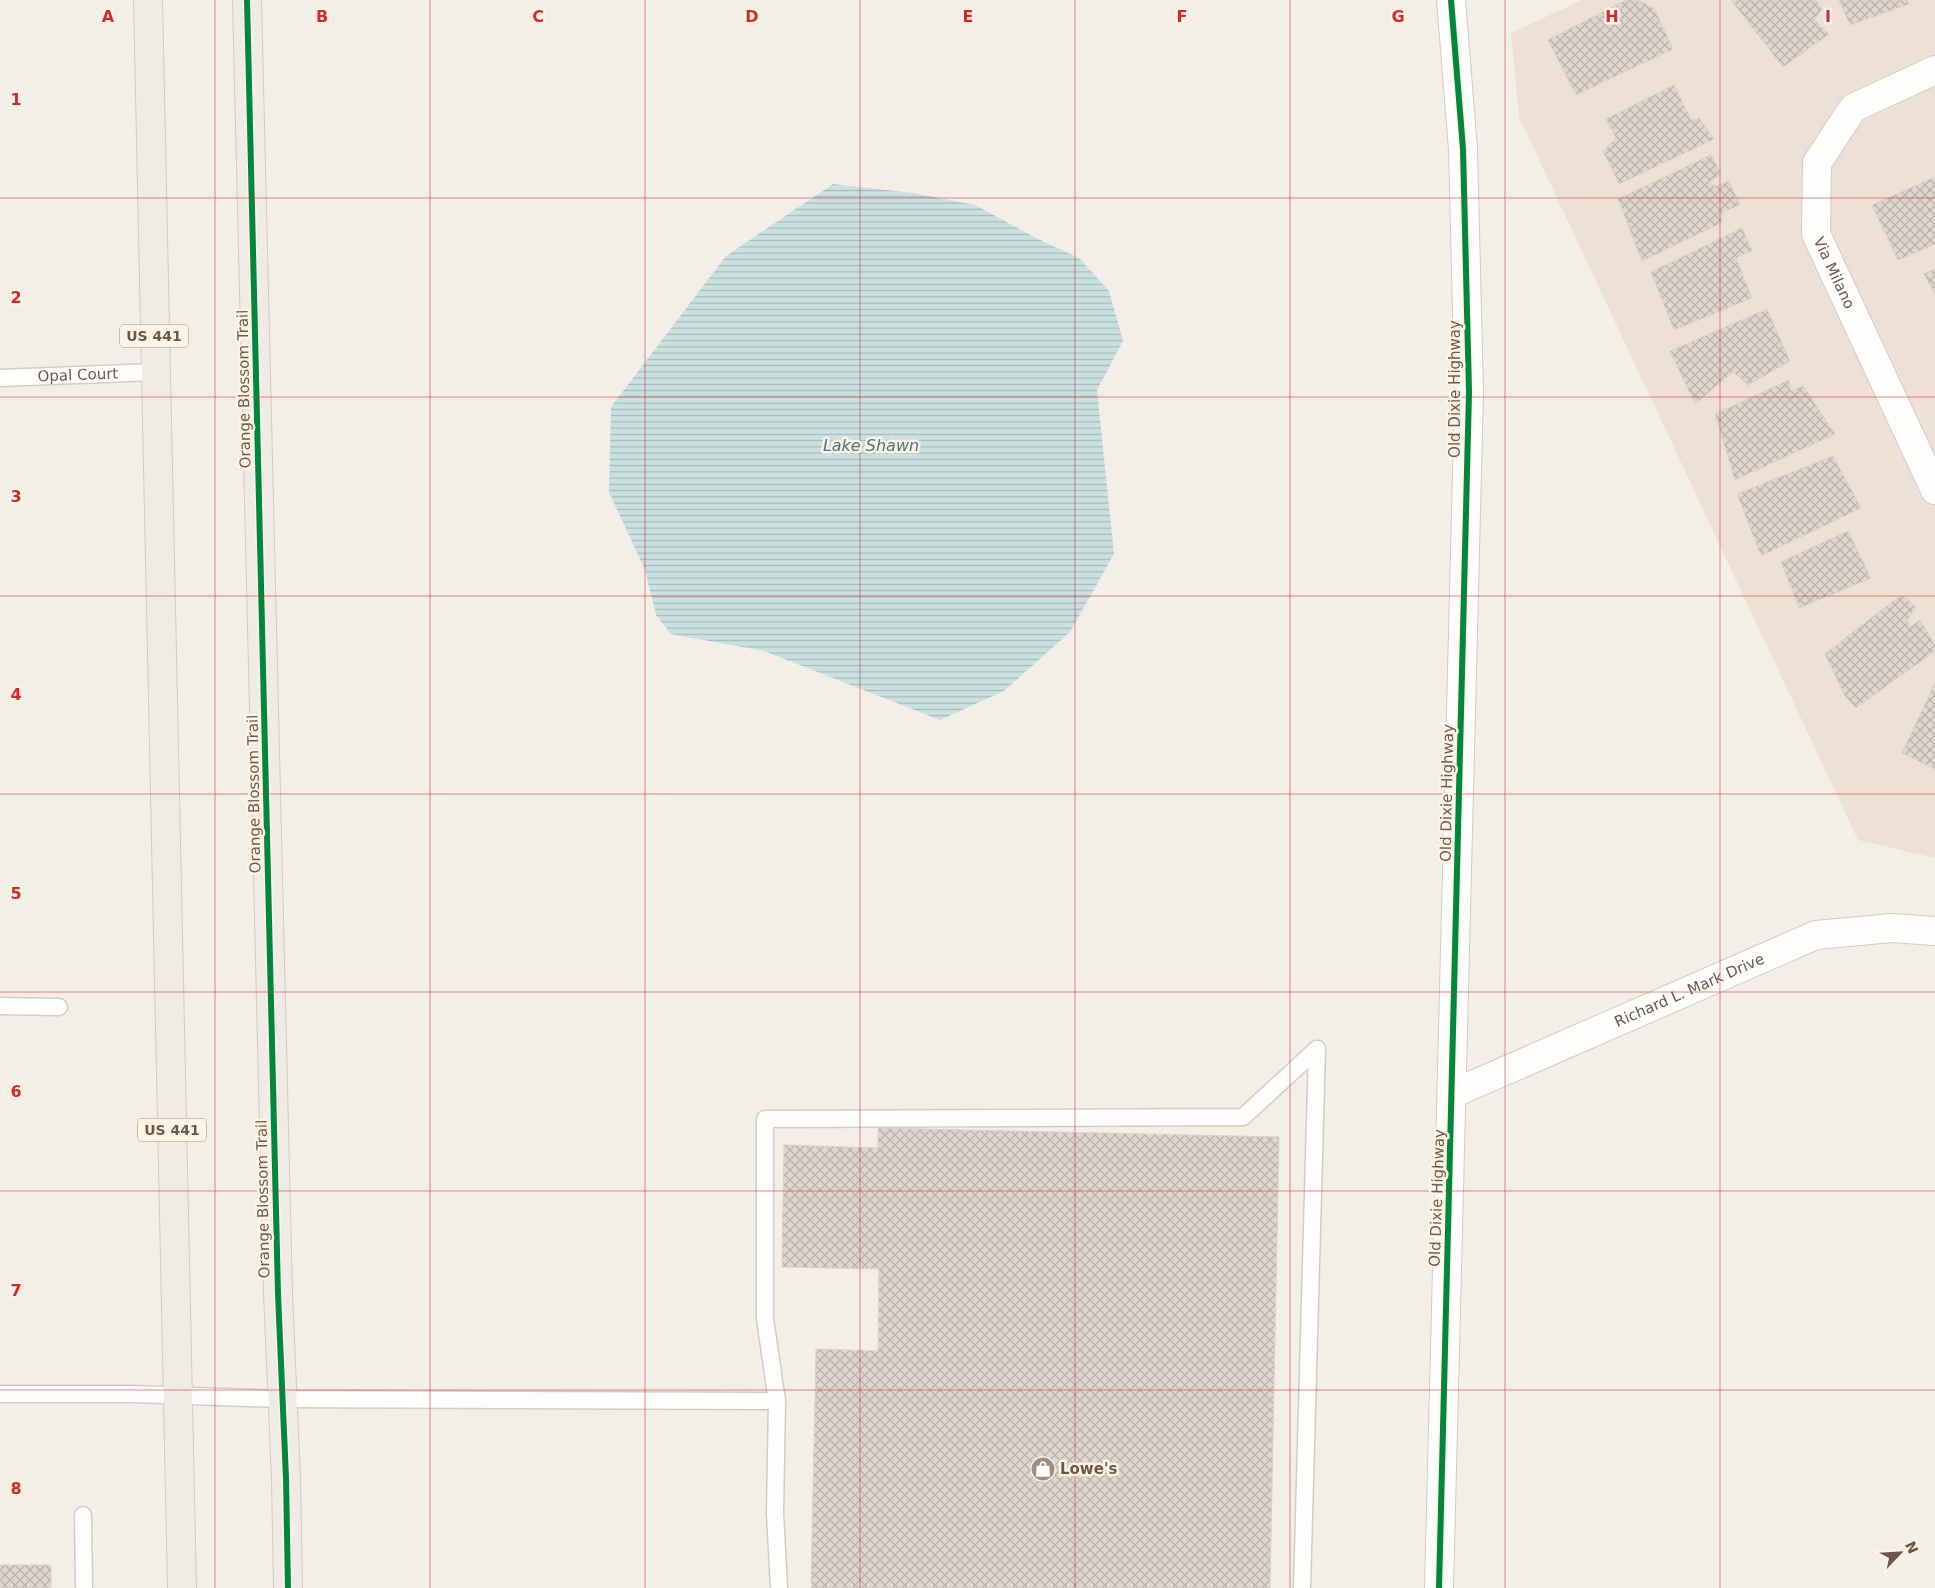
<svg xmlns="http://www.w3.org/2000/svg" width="1935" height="1588" font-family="'DejaVu Sans',sans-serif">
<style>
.residential{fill:#ece1d4}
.water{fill:url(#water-rules)}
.building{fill:url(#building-cross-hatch);stroke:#dbd2ca}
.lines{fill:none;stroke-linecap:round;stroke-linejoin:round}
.lane-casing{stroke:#d2ccc5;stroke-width:19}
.street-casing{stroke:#d2ccc5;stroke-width:30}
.secondary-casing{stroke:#d2cbc4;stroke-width:30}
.primary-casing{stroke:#d3cbc4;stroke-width:30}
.lane{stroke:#fdfdfb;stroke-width:16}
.street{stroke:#fdfdfb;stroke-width:28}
.secondary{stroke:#fdfdfb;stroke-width:28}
.primary{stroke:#f0ebe4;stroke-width:28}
.cycleway-casing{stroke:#fdf4e6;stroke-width:9}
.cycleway{stroke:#00873e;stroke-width:6}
.grid{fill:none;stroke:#d62828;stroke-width:1;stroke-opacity:0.55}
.labels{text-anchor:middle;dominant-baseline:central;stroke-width:5;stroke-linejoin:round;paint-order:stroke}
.shield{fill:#fdf4e6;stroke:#998679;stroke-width:1}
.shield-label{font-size:14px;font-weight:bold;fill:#6e574a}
.street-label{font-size:15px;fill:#6e574a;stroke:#fdf4e6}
.poi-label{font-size:15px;font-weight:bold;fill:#6e574a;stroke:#fdf4e6;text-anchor:start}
.water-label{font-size:16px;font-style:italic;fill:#477680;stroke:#fdf4e6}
.grid-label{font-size:16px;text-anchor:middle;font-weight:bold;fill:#d62828;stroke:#fdf4e6;stroke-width:5;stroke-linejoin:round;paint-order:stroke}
</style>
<defs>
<pattern id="water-rules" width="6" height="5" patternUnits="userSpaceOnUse" patternTransform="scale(1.25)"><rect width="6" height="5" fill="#cae1e2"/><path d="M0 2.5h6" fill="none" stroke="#a8b9b9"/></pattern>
<pattern id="building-cross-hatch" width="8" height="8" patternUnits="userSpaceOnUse" patternTransform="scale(1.25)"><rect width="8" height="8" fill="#dfd7cf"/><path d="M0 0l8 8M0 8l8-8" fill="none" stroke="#b9b1aa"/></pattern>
</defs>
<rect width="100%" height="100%" fill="#f3efe7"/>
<path class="residential" d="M1582,0H1935V858L1858,840L1519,117L1511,33Z"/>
<path class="water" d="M833,184L913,193L975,205L1036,238L1079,258L1109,291L1123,341L1097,390L1114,554L1070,632L1004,691L940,720L764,651L671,634L656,615L645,570L609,492L611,407L726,256Z"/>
<path class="building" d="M1626,0H1637L1654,8L1673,49L1576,95L1548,40Z
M1731,0H1816L1822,9L1814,20L1829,34L1783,67Z
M1839,0H1907L1909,4L1850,25Z
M1674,85L1691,120L1699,118L1714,139L1619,184L1603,151L1616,138L1606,119Z
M1711,155L1721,174L1708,183L1716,186L1729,181L1740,205L1722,212L1721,223L1642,261L1618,199Z
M1935,177V244L1898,260L1872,205Z
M1742,228L1752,250L1736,258L1752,298L1674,330L1651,272Z
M1935,269V295L1924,274Z
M1767,309L1790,361L1748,385L1733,372L1695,404L1670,351Z
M1789,380L1791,391L1803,386L1835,434L1735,480L1715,414Z
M1833,456L1861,508L1761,556L1737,494Z
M1848,531L1871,578L1799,608L1781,562Z
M1903,596L1916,607L1907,621L1910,627L1920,620L1935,645V651L1856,708L1845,696L1825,654L1897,598Z
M1935,683V769L1902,753Z
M878,1128L1279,1137L1270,1588H811L816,1349L878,1351L879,1269L782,1267L784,1145L878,1148Z
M0,1565H51V1588H0Z"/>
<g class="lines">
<defs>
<g id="lane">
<path id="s1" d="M0,378L155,372"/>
<path d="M0,1006L59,1007"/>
<path d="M0,1394H133L282,1399L777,1401"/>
<path d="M83,1515L84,1588"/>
<path d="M779,1588L775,1513L777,1401L765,1319V1119L1243,1117L1317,1049"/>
<path d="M1302,1588L1317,1049"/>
</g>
<g id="street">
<path id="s2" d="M1935,70L1853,108L1817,163L1816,234L1935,490"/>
</g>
<g id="secondary">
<path id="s3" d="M1452,1094L1816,935L1892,928L1935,931"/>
<path d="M1439,1588L1469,392L1463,149L1451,0"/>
</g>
<path id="primary" d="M148,0L182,1588
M247,0L278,1294L286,1478L288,1588"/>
</defs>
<use href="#lane" class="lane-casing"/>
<use href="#street" class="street-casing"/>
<use href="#secondary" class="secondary-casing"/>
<use href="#primary" class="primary-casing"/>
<use href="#lane" class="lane"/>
<use href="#street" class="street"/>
<use href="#secondary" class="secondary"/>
<use href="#primary" class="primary"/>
<defs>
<path id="cycleway" d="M247,0L278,1294L286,1478L288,1588
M1439,1588L1469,392L1463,149L1451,0"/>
</defs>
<use href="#cycleway" class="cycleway-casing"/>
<use href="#cycleway" class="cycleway"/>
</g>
<path class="grid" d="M215,0V1588M430,0V1588M645,0V1588M860,0V1588M1075,0V1588M1290,0V1588M1505,0V1588M1720,0V1588M0,198H1935M0,397H1935M0,596H1935M0,794H1935M0,992H1935M0,1191H1935M0,1390H1935"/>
<defs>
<symbol id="shop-disc" viewBox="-11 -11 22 22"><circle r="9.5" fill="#9d8c81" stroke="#fdf4e6"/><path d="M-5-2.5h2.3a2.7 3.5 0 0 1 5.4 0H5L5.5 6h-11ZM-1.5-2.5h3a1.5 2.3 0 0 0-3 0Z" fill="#fff"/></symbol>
</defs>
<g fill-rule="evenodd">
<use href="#shop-disc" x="1029" y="1455" width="28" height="28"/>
</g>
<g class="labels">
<g class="shield">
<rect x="120" y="324.5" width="68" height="23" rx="4"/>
<rect x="138" y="1118.5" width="68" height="23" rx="4"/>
</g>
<g class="shield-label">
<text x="154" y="336">US 441</text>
<text x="172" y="1130">US 441</text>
</g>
<g class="street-label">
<text stroke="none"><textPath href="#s2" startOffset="270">Via Milano</textPath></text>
<text stroke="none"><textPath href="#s1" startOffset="78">Opal Court</textPath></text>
<text transform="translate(244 389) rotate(-91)">Orange Blossom Trail</text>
<text transform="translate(1455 389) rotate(-90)">Old Dixie Highway</text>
<text transform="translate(1447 793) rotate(-89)">Old Dixie Highway</text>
<text transform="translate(254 794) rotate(-91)">Orange Blossom Trail</text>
<text stroke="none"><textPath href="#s3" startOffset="259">Richard L. Mark Drive</textPath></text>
<text transform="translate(1437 1198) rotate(-88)">Old Dixie Highway</text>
<text transform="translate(263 1199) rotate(-91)">Orange Blossom Trail</text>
</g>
<g class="poi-label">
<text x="1060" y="1469">Lowe's</text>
</g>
<g class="water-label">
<text x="871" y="445">Lake Shawn</text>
</g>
</g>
<g class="grid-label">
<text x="108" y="22">A</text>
<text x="322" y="22">B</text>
<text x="538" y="22">C</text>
<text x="752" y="22">D</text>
<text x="968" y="22">E</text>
<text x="1182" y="22">F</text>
<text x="1398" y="22">G</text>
<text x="1612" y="22">H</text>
<text x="1828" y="22">I</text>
<text x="16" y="105">1</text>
<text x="16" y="303">2</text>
<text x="16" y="502">3</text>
<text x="16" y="700">4</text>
<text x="16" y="899">5</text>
<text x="16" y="1097">6</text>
<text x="16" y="1296">7</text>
<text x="16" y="1494">8</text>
</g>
<g transform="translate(1900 1553) rotate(65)" stroke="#fdf4e6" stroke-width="4" paint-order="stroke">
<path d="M0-4L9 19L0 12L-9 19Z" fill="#6e574a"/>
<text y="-8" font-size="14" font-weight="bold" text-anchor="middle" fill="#6e574a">N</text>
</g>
</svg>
